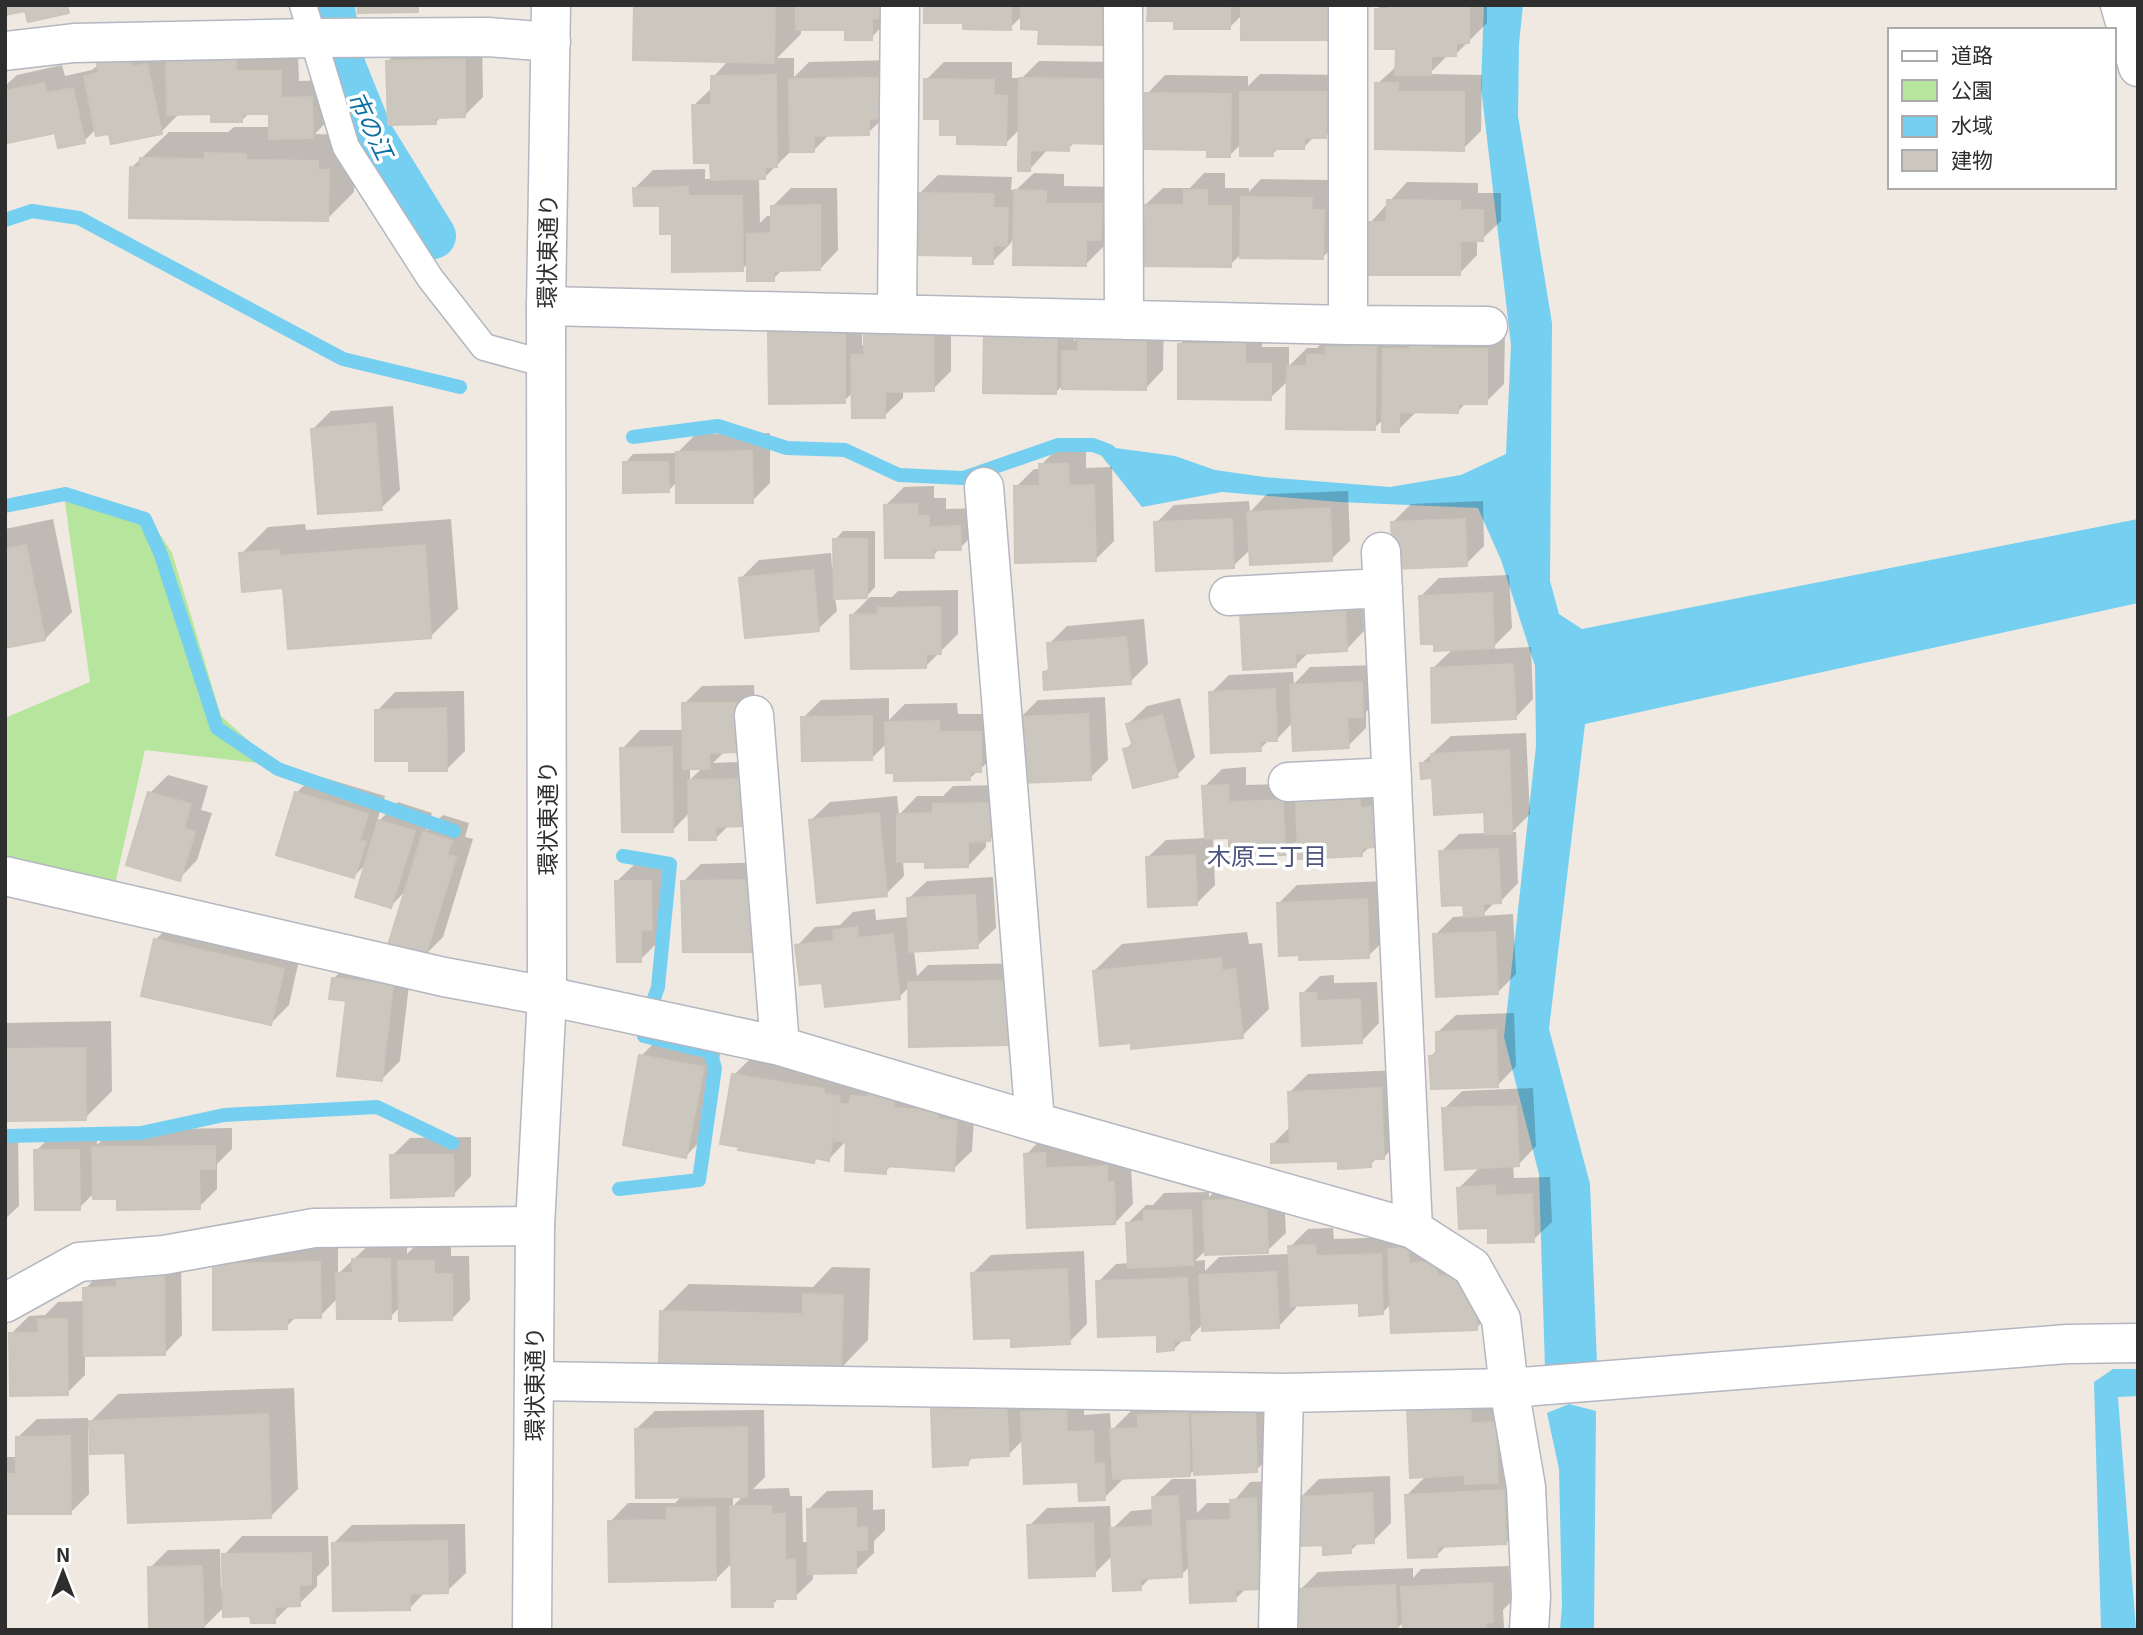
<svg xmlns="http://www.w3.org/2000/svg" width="2143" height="1635" font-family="'Exo 2','Noto Sans JP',sans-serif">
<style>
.green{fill:#b6e59e}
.water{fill:#75cff0}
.shadow{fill:#0003;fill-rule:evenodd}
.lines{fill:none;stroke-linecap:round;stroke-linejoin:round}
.stream{stroke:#75cff0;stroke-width:14}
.canal{stroke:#75cff0;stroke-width:46}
.building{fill:#cbc7bf;stroke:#cbc5ba;stroke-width:2}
.lane-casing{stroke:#b4b7c1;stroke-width:29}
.street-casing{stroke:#b4b7c1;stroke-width:41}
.secondary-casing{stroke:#b4b7c1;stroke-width:41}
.lane{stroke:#fff;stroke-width:26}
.street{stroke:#fff;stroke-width:38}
.secondary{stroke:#fff;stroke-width:38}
.labels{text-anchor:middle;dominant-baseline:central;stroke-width:7;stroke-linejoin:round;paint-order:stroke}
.street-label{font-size:23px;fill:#2e2e2e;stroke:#fff}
.water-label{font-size:24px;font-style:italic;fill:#0d6fa3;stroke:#fff}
.neighbourhood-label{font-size:24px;fill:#4d5680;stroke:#fff}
</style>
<rect width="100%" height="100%" fill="#efe9e1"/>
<path class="green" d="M64,495L146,513L172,553L221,716L276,765L145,750L110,906L5,872V718L90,682Z"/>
<path class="water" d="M1484,5H1523L1519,44L1518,116L1552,323L1550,581L1559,614L1582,629L2138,519V603L1585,724L1549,1029L1590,1184L1597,1364L1545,1369L1539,1174L1504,1037L1536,746L1535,666L1501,560L1478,508L1339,502L1222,492L1142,507L1093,445L1175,456L1215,470L1264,477L1390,487L1461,475L1506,454L1511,345L1481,87Z
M2113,1369H2138V1396L2118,1397L2136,1630H2101L2094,1382Z
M1569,1404L1596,1411L1594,1630H1560L1562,1605L1559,1469L1547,1413Z"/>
<path class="shadow" d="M636,5H894L889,19L871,38L846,28H801V34L777,58H794V77L809,62L898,60L886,115L868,133L830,134L814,150L791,151L764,178H759L760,223L767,216H773L772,207L791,188H837L838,250L820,269H783L773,279L749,263L742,269L673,233L662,204L635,188L653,170L705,169V179H713L712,161L694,105L713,87V77L729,60Z
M926,5H1121L1041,28L1022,16L1010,28L964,22Z
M1149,5H1350L1243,14L1229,28L1176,19Z
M1381,5H1487V23L1455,55L1449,54L1429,74L1482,75L1481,131L1463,149L1377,84L1397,66V47L1377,10Z
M482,42L483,97L465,115L442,116L436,122L388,61L407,43Z
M298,53L299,81L330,80V118L315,134L344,135L355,143L354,192L327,219L131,168L169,132H228L234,127H271V112H250L241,121L213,112L180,113L161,132H111L96,129L84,141L57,130L9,141L5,125V86L17,75L62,65L65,76L92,70L99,64L98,59Z
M1039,61L1122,62L1121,124L1103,142L1076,141L1068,149H1048L1030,169L1020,129L1006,143L959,133L942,118L926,80L944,62H1012V78H1022Z
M1260,74L1344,75V118L1325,137H1314L1304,147H1280L1272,154L1242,143L1229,156L1208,148L1147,94L1165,75L1248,76V86Z
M1034,173L1064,174V186L1119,187V220L1104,235V246L1086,264L1015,236L1010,244L992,262L974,254L920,193L938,175L1012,177L1011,190H1016Z
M1204,173H1225V188H1249V192L1261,179L1329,180V193H1342L1341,239L1323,257L1242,253L1230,265L1144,206L1163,188H1190Z
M1407,182L1478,183V193H1501V221L1482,239H1477V255L1459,274L1370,223Z
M862,312V346L866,342L951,313V371L933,389L903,390V398L884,416L853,392L844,401L771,403Z
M1074,314V341L1080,336L1164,314L1163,370L1145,389L1064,384L1056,392H985Z
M1263,318L1262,347H1289V366L1307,348H1317L1327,337L1505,332L1504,384L1486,402H1467L1458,411H1417L1398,430L1384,419L1374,428L1289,380L1270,398L1179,345L1198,327Z
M393,406L400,490L381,508L313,429L331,411Z
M770,433V483L752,501L678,481L668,491L625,463L633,454L677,453L696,434Z
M1059,447H1086V468L1112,467L1114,541L1096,559L1016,487L1034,469H1041V465Z
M934,486V498H946V509L978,508V530L960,548H940L933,556L886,505L904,487Z
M1348,491L1350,541L1331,559L1251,549L1233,566L1156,523L1174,505L1249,501L1250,512L1267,494Z
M1483,501L1484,546L1466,564L1393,522L1411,504Z
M53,519L72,612L45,639L5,646V529Z
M451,519L458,609L431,636L285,586L241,554L268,527L305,524L306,530Z
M843,531H875V587L867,596L835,597L837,611L818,629L740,579L759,560L831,553L832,567H835V540Z
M1509,575L1512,628L1491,649L1531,647L1533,699L1515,718L1432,669L1453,649L1421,596L1439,578Z
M958,590V634L926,666L852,615L870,597H892L898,591Z
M1363,590L1364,631L1346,650L1310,651L1295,666L1244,668Z
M1144,619L1148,664L1130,682L1045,672L1050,667L1049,644L1067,626Z
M1380,665L1381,696L1366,712V728L1348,746L1293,722L1277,739H1270L1260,749L1211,693L1229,675L1293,672L1294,684L1310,667Z
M754,685L756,732L725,751L713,763L762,761L729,825L715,839L690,812L673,830L622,749L640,730H684V704L702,686ZM690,767H703L690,780Z
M464,691L465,751L447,769L411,759L377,711L395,692Z
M1105,697L1108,760L1090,778L1020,718L1038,700Z
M889,698V720L905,704L957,703L958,714H998L999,752L969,779L887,743L871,759L803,718L821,700Z
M1180,698L1195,757L1177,775L1125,750L1133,742L1128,724L1147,706Z
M1526,733L1530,814L1512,832H1516L1518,883L1500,902H1495L1481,916L1513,914L1516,974L1498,992L1435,935L1453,917L1466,916L1465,903L1441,852L1459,834L1486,833L1485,811L1433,776L1422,763L1451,736Z
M1246,767V785L1377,781L1391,827L1362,854L1299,839L1285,853L1230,836L1213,837L1215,885L1197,903L1147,858L1166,840L1206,838L1204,787L1222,769Z
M168,775L208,786L201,810L212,813L197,860L179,879L150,793Z
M315,775L385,796L376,824L398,802L432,813L426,831L443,815L469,823L465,837L473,839L443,937L425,955L407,889L391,906L367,863L354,876L296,793Z
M1007,785L1008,821L990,839H986V847L968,866L926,860H903L904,876L886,894L811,820L830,802L897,796L899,815L917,796H943L953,786Z
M771,862L772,932L683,882L701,864Z
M636,863H669V910L658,921V942L640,960L617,881Z
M993,877L996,928L977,946L914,950L917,976L928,965L1026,963V1025L1008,1044L910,986L899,997L823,981L797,946L815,927L840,925L853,912L875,909L876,920L909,917L908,899L927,881Z
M1384,881L1387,938L1368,956L1279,903L1297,885Z
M174,922L301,951L289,1005L271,1023L155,940Z
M1247,932L1249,944L1262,943L1269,1009L1242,1036L1132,1041L1094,971L1122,944Z
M352,961L411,968L400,1061L382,1079L348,999L333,979Z
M1334,975V983L1377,982L1379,1023L1361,1042L1302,994L1320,976Z
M1514,1013L1516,1066L1498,1085L1431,1056L1438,1049L1437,1033L1456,1015Z
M111,1021L112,1091L85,1118L5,1119V1023Z
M659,1038L721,1050L704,1137L686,1156L641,1056Z
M752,1057L975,1103L972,1151L953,1169L892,1165L885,1172L848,1139L829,1159L818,1157L814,1162L734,1075Z
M1399,1070L1402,1139L1384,1157H1378L1370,1165L1272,1145L1291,1126L1290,1092L1308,1074Z
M1533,1088L1536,1146L1518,1165H1513L1514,1178L1550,1177L1552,1222L1533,1240L1490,1226L1459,1188L1481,1166L1444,1109L1462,1091Z
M232,1128V1149L217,1164V1189L199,1207L94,1193L79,1208L36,1151L54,1133L97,1132V1145L112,1130Z
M5,1136H18L19,1206L5,1219Z
M1044,1136H1062L1063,1150L1124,1148L1131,1165L1133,1204L1115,1223L1026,1155Z
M471,1137V1176L453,1195L392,1156L410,1138Z
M1283,1180L1286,1233L1267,1251L1207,1249L1195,1261L1205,1260V1271L1219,1257L1290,1254V1247L1308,1229L1333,1228L1334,1239L1398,1237L1408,1232L1494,1310L1476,1328L1392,1303L1382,1313L1360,1302L1296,1304V1308L1278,1327L1203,1324L1189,1338L1184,1339L1174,1349L1098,1282L1116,1264L1130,1263L1128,1223L1146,1205H1153L1164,1193L1209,1192V1197L1223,1183Z
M372,1242H407V1254L418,1243H451V1256H469L470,1300L452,1319L400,1307L390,1317L338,1298L320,1316H297L286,1327L215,1265L233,1246L338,1245V1274Z
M1084,1251L1087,1324L1069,1342L1012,1336L973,1273L991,1255Z
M181,1258L182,1335L164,1354H85V1375L67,1393L11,1334L29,1316L45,1315L58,1302L85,1301V1289L103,1270Z
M832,1267L870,1268L868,1340L841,1368L662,1311L689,1284L813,1287Z
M1024,1380L1025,1410L1041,1394L1084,1393V1415L1110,1413L1111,1431L1131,1411H1144L1158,1397L1272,1394L1275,1452L1256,1470L1196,1468L1190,1474L1122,1477V1480L1104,1498L1024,1439L1008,1455L974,1456L967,1464L932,1410L951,1391Z
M294,1388L298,1489L271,1516L127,1451L91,1427H88L89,1494L71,1512L5,1513V1457H18V1437L37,1419L88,1418V1424L118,1394Z
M1514,1405L1524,1524L1506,1543L1447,1545L1437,1555L1407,1495L1427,1475L1408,1407Z
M764,1410L765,1477L753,1489L789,1488L790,1496H802L803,1542H809V1509L827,1491L873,1490V1510L885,1509V1530L874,1541V1553L855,1571L813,1572V1579L795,1597H780L772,1605L733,1562L716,1579L610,1522L628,1503H675L682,1496L636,1429L655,1411ZM733,1495H744L733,1506Z
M1390,1476L1391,1523L1373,1541L1360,1542L1350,1551L1325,1543L1301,1497L1319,1479Z
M1172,1479H1196L1197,1513L1207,1503H1232L1250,1482L1273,1481L1277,1569L1259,1587L1247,1588L1235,1599L1191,1565L1181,1575L1152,1576L1140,1588L1113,1555L1094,1574L1029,1526L1047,1508L1110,1506L1111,1530L1131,1511L1154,1509L1153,1497Z
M465,1524L466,1573L447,1591H426L410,1608L333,1544L352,1525Z
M242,1536H328L329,1565L317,1577V1586L299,1604H291L274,1621L224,1607L203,1628L150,1568L168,1550L220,1549L221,1589H224V1555Z
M1509,1566L1511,1602L1503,1610L1504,1627L1501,1630H1405L1404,1621L1396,1630L1300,1590L1318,1572L1413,1568V1578L1421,1569Z"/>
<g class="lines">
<path class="stream" d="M5,220L32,211L79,218L343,359L460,387
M633,437L718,426L787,448L845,450L899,475L963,478L1058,445H1093L1109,451
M5,506L65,494L145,519L161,555L217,728L278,769L454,831
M623,856L670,864L658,987L648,1016
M5,1136L141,1133L224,1115L377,1107L452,1143
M619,1189L699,1180L715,1068L710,1052L644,1036"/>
<path class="canal" d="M331,5L343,67L370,134L433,236"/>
</g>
<path class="building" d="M5,5H67L69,13L28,22L25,11L5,15Z
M357,5H418V12L358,13Z
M634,5H775L774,63L633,60Z
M796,5H883V18L872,19V40H845V30H796Z
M924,5H1011V30L963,29V23H924Z
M1021,5H1104V45L1038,44L1039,30L1021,29Z
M1148,5H1230V29H1174V21H1147Z
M1253,5H1333L1332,40H1241V7H1253Z
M1388,5H1469V43H1456V56H1431V75H1395L1396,49H1375V9H1388Z
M128,52L131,67L147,64L162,134L111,144L109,134L96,136L84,76L99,73L96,59Z
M236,59V71H281V98L312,97L313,138L269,139V114H242V122H211V114L167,115L166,60Z
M465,59V117L436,118V124L388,125L386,61Z
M776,75L777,167H765V179L711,180L710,163H694L692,105H711V76Z
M881,78V118L869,119V135L814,136V152H790L789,79Z
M1019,78L1105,79L1104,144L1069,143V151L1030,150V171H1018Z
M924,79L994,80V95L1007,96L1006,145L957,144V135H940V119H924Z
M44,83L47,93L73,88L85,143L58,148L55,133L7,143L5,91Z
M1375,83H1398V92H1464V151L1375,149Z
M1240,92H1327L1326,138H1304V149H1273V156H1240Z
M1145,93L1231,94L1230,157H1207V150L1144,149Z
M205,153L246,154V160L318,161V170H329L328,221L129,218L130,167H140V158L205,159Z
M688,187V196H742L743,271L672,272V234H660V206H634L633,188Z
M1014,190L1046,191V204H1102L1101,240H1086V266L1013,265Z
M1184,190H1207V206H1231V267L1142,266V205H1184Z
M918,193L994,194L993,208H1008L1007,246L993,245V264H973V256L917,255Z
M1241,197L1312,198L1311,210H1324L1323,259L1240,258Z
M1387,200L1460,201V210H1483V241H1460V275H1367L1368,222H1386Z
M820,205V270L774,271V281H747V234L771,233V206Z
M768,330H845V403L769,404Z
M933,330L934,391L885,392V418H852L851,355H864V332Z
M984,330L1057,331L1056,394L983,393Z
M1078,331L1146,332V390L1062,389V351H1078Z
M1224,335L1245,336V364H1271V400L1178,399V344H1224Z
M1410,338H1432V349H1487V404H1458V413L1399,412V432H1382L1383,349H1410Z
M1326,347H1376L1375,430L1286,429L1287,366H1307V355H1326Z
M375,423L382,510L318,514L311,429Z
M752,451L753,503H676V452Z
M623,462H668L669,492L623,493Z
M1039,464H1068L1069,486L1094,485L1096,561L1015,563L1014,486H1040Z
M917,504V516H929V527L960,526L961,550H933L934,558H885L884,505Z
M1330,508L1332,561L1250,565L1247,512Z
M1232,519L1234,568L1156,571L1154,522Z
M1465,519L1467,566L1393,569L1391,522Z
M833,539H867V598L834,599Z
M26,545L45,640L5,648V549Z
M425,545L431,638L288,649L283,588L242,592L239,553L279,550V556Z
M813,570L819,631L745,638L739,578Z
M1492,593L1494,648L1434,651V644H1421L1419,596Z
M940,607L941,654H926V668L851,669L850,615L878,614V608Z
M1345,607L1347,651L1295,654L1296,667L1243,670L1240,612Z
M1126,637L1131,684L1044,690L1043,672L1049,671L1047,643Z
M1513,664L1516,719L1432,723L1431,668Z
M1362,682L1363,717H1347L1349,748L1293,751L1290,685Z
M1275,689L1277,741H1260L1261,751L1211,753L1209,692Z
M682,703H737L738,752L709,753L710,769H683Z
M446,708L447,771H409V761H375V710Z
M1088,714L1091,780L1021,783L1018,717Z
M1162,715L1178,777L1133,788L1123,749L1133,747L1126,724Z
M872,716V760L802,761L801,717Z
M939,721L940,732H981V772H970V780L894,781V773H886L885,722Z
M672,747L673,832H622L620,748Z
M1509,750L1512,834H1485L1484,812L1434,815L1432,778L1421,779L1420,763H1431V754Z
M745,779V826L715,827L716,840H689L688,780Z
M1228,785L1229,802L1283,800L1285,855L1229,857V838L1205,839L1202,786Z
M148,792L191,804L184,828L195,832L180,881L126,865Z
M295,792L368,814L360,840L366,842L354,878L276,855Z
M1360,799V808L1372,807L1374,847L1362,848V856L1298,859L1296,801Z
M990,803V841L968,842V867L925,868V862H897V814L933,813V804Z
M879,813L887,896L817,903L809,820Z
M378,820L415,831L391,908L355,897Z
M423,832L452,841L447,855L456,857L425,957L388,945Z
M1498,849L1501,903L1483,904L1484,916L1464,917L1463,905L1442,906L1439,851Z
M1195,855L1197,905L1148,907L1146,857Z
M753,880L754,952H683L681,881Z
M615,881H651L652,930H641V962H617Z
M975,895L978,948L909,952L907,898Z
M1367,899L1369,958L1299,960V955L1279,956L1277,903Z
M857,927L858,938L893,934L900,999L825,1007L822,983L800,985L795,945L834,941L833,930Z
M1495,932L1498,994L1436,997L1433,934Z
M154,939L284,969L271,1025L141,996Z
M1221,958L1222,971L1235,969L1243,1038L1131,1049V1043L1100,1046L1093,971Z
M332,978L393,985L382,1081L337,1076L346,1001L329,999Z
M1008,981L1009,1045L909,1047L908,982Z
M1300,993H1316L1317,1001L1360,999L1362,1043L1302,1046Z
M1496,1030L1498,1087L1431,1089L1429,1056H1436V1032Z
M85,1048L86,1120L5,1121V1049Z
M639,1055L704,1067L686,1158L623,1145Z
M732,1074L824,1089V1094L840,1096L829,1161L815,1158L814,1163L738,1150L739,1147L720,1144Z
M1381,1088L1384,1159H1371V1167L1338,1169V1161L1271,1163V1144H1290L1288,1092Z
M869,1095H894V1108L938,1111V1119L957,1121L954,1171L886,1166V1174L845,1171L846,1141H835L838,1104H849L851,1096L869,1097Z
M1516,1106L1519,1166L1445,1170L1442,1108Z
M215,1146V1169H199L200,1209L117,1210V1199H93L92,1147Z
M34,1150H79L80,1210H35Z
M1045,1153V1168L1107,1166V1182H1114L1115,1224L1027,1228L1024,1154Z
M390,1155H453L454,1196L391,1198Z
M1495,1185L1496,1196L1532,1194L1534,1242L1488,1243V1228L1459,1229L1457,1188Z
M1266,1198L1268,1253L1205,1255L1203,1201Z
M1191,1210L1193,1265L1128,1268L1126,1223L1144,1221V1211Z
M1315,1245L1316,1256L1381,1254L1383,1314L1359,1316V1303L1291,1306L1288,1246Z
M1408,1248L1409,1263L1437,1262V1276L1463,1275V1296L1476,1295L1477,1330L1391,1333L1388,1249Z
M352,1259H390L391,1319H337L336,1273H353Z
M398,1261H434V1274H452V1320L399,1321Z
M320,1262L321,1318H287V1329L213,1330V1264Z
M1067,1269L1070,1344L1011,1347V1338L974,1339L971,1273Z
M1276,1272L1279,1328L1202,1331L1199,1275Z
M117,1276H164L165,1355L84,1356L83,1288L117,1287Z
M1187,1278L1190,1340L1174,1341V1350L1157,1352V1335L1098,1337L1096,1281Z
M803,1294L843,1295L841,1369L659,1365L660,1311L803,1314Z
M38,1319H67L68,1395L10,1396L9,1333H39Z
M1006,1397L1009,1456L968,1458V1465L933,1467L931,1409L971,1407V1399Z
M1470,1403L1471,1423L1496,1422L1498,1483L1465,1484V1475L1410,1478L1407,1406Z
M1066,1410L1067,1432L1093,1431L1094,1464L1104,1463L1105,1500L1079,1501L1078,1482L1024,1484L1021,1412Z
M1255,1412L1257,1472L1194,1475L1192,1415Z
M1188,1413L1190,1476L1113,1479L1110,1429L1138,1428V1415Z
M268,1414L271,1518L128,1523L125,1453L90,1454L89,1421Z
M747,1427V1497L636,1498L635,1429Z
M70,1436L71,1514H5V1474H16V1437Z
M1504,1490L1506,1544L1437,1547V1557L1408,1558L1405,1495Z
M1372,1493L1374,1543L1351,1544V1553L1323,1555V1545L1301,1546L1299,1497Z
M1178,1496L1182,1577L1140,1579L1141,1590L1113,1591L1110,1528L1153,1526L1152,1497Z
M1256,1498L1259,1589L1235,1590L1236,1601L1190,1603L1187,1521L1231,1520L1230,1500Z
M730,1506H771L772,1514H785V1560L795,1559L796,1599H773V1607H732Z
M715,1507L716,1580L609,1582L608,1521L667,1520V1508Z
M856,1508V1528L867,1527V1550H856V1573L808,1574L807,1509Z
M1093,1523L1095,1576L1029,1578L1027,1525Z
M447,1541L448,1593L410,1594V1610L333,1611L332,1543Z
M311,1553V1585H299L300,1606L275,1607V1623H251L250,1616L223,1617L222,1554Z
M202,1566L204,1630H149L148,1567Z
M1492,1583L1493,1622L1485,1623L1486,1630H1403L1401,1587Z
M1395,1585L1397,1630H1300L1298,1589Z"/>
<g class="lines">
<defs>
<path id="lane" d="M303,5L346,147L430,278L484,347L546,364"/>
<path id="street" d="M1123,5L1124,320
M1348,5V325
M2120,5L2138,67
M5,51L74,43L311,38L488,37L551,42
M546,306L1348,325L1488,326
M897,314L900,5
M984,487L1035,1122
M1381,552L1413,1229
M1229,596L1383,588
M754,715L780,1046
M1288,782L1392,777
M5,876L444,977L547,996L780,1046L1035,1122L1413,1229L1472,1267L1501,1319L1509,1388L1526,1487L1531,1597L1529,1630
M5,1303L79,1262L164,1255L314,1228L535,1226
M534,1381L1284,1393L1509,1388L2067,1344L2138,1343
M1278,1630L1284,1393"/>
<path id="secondary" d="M532,1630L535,1226L547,996L546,306L551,5"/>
</defs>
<use href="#lane" class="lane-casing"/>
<use href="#street" class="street-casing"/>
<use href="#secondary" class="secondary-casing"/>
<use href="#lane" class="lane"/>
<use href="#street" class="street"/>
<use href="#secondary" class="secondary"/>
</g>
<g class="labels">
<g class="street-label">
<text transform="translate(547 251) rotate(-89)">環状東通り</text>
<text transform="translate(547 818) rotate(-90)">環状東通り</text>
<text transform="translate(534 1384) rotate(-90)">環状東通り</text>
</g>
<g class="water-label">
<text transform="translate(371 125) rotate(64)">市の江</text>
</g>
<g class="neighbourhood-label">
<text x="1267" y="855">木原三丁目</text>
</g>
</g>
<rect width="2143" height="1635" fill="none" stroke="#2e2e2e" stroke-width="14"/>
<rect x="1888" y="28" width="228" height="161" fill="#ffffff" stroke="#ababab" stroke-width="2"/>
<rect x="1902" y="51" width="35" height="10" fill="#ffffff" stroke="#ababab" stroke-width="2"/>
<text x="1951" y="63" font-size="21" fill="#2e2e2e">道路</text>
<rect x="1902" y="80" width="35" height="21" fill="#b6e59e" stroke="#ababab" stroke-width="2"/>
<text x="1951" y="98" font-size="21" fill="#2e2e2e">公園</text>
<rect x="1902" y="116" width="35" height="21" fill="#75cff0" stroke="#ababab" stroke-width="2"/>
<text x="1951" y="133" font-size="21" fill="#2e2e2e">水域</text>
<rect x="1902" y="150" width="35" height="21" fill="#cbc7bf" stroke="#ababab" stroke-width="2"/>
<text x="1951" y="168" font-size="21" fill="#2e2e2e">建物</text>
<g transform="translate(63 1572)" stroke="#ffffff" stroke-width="5" paint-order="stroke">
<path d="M0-5L12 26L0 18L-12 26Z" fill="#2e2e2e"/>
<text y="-10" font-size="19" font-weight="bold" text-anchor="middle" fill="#2e2e2e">N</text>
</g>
</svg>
